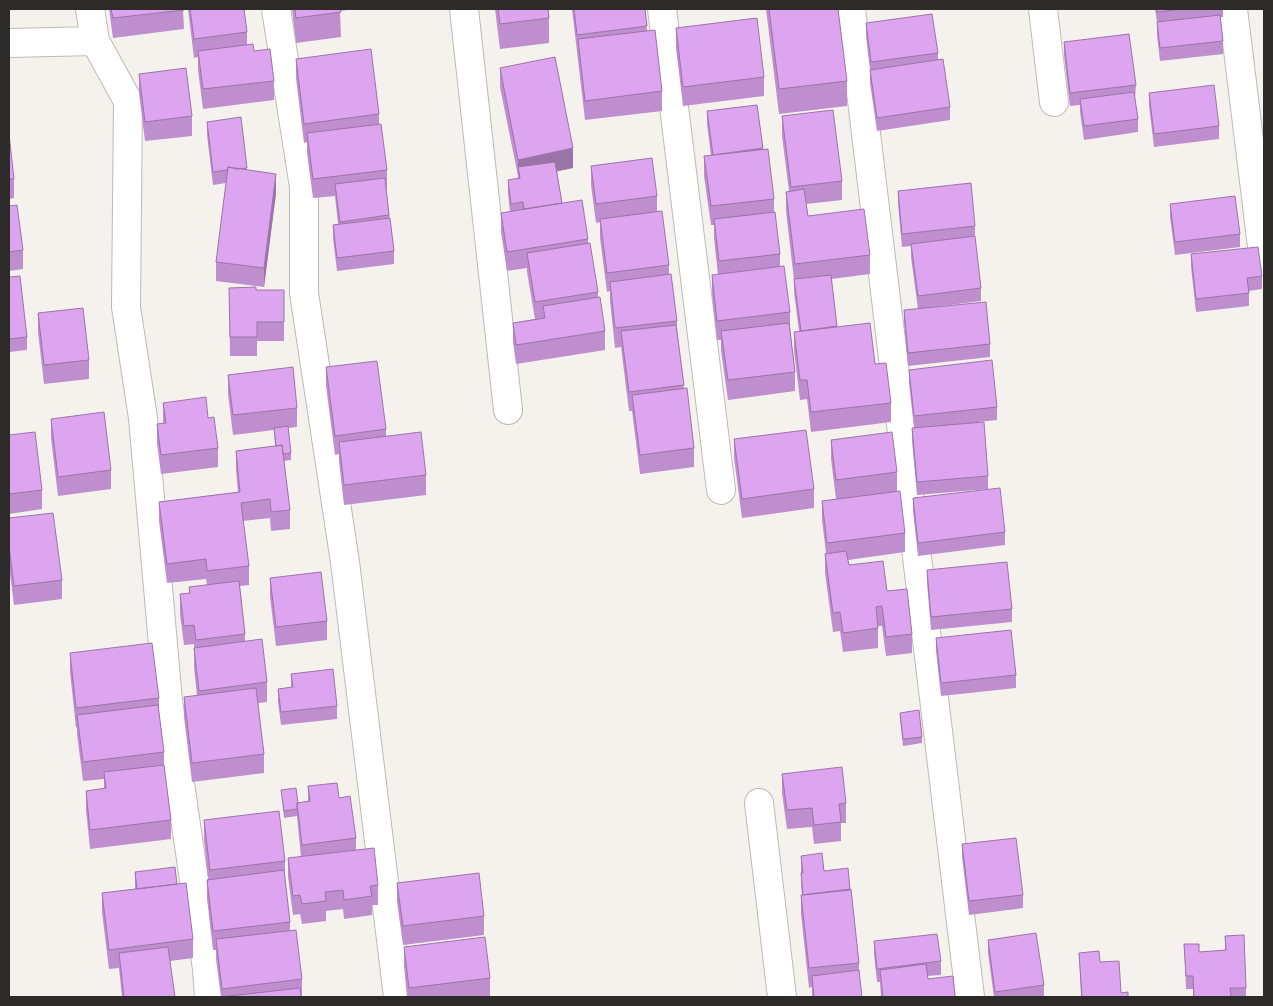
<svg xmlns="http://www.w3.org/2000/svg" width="1273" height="1006" font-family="Georgia,serif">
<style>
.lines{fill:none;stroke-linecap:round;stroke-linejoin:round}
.minor-casing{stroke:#bdbab6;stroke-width:30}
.minor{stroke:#fff;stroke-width:28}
.wall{fill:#be8ece}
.shaded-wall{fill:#9b74a7}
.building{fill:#dda5ef;stroke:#9b74a7}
</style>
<rect width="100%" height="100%" fill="#f5f2ee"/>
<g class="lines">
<defs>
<path id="minor" d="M90,9L95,41L128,101L126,307L143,418L168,701L207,969L209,997
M276,9L304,187V293L345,562L398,997
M464,9L508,410
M662,9L721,490
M851,9L970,997
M1043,9L1054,102
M1233,9L1264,263
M9,43L95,41
M759,803L782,997"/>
</defs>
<use href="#minor" class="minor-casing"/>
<use href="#minor" class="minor"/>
</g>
<path class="wall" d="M109,9H183L184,29L113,38Z
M188,9H244L247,32V45L254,51L274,81V100L203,109L198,70V57L194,58Z
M292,9H355L340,11L341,37L296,43Z
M495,9H548L549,18V43L500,49Z
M572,9H645L647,30L662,91V111L585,120Z
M766,9H838L847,81V106L779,114Z
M1155,9H1223V17H1220L1223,41V54L1160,61L1157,35V22Z
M866,23L938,53V60L950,107V120L877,131L870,83V70L866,36Z
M676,28L764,77V96L683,106L676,48Z
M1064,42L1136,85L1135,98L1138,119V132L1084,140L1080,112V105L1070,106L1064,55Z
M296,59L379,114V125L387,170V189H386L394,251V264L337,271L333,238V225L338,224L335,196L313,198L307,153V142L304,143L296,78Z
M500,68L573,168L557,171L562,203L588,239V243L598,292V297L605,331V350L516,364L513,342V323L535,319L527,272V268L507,271L501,232V213L510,212L508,193V180L518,179V176L500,87Z
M139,74L192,116V136L145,141L139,93Z
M1149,93L1219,126V139L1154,147L1149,106Z
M757,105L763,149L774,199V212L780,254V267L790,312V327L795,372V391L728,400L721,351V340H717L712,294V275H718L714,238V225H711L704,176V156H711L707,124V111Z
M782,116L842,181V200L806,204L808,216L870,255V274L831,279L837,327L875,364L891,403V422L811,432L807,399L800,400L794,351V332L799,331L794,292V280L786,211V192L789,191L782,136Z
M207,122L247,168V170L276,193L264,287L216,281V262L226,183L213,185L207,135Z
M9,134L14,179V198L9,199Z
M591,166L657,196V212L669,265V274L677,321V327L684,389L694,448V467L640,474L632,411H629L621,347L615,348L610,301V291L607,292L600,238V222L596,223L591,185Z
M898,191L975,226V239L981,288V301L918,309L911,257V246L902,247L898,204Z
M1170,204L1240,234V247L1175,255L1170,217Z
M1263,205H1264V227L1263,218Z
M9,206L23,250V269L9,271Z
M1191,254L1262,276V289L1249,291V306L1196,312L1191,267Z
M9,277L27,337V350L9,352Z
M229,288L256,290L284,322V341H257V356H230Z
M904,310L990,344V357L908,366L904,323Z
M38,313L89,360V379L44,384L38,332Z
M326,367L386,429V436L426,475V495L344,505L339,461V454L335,455L326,386Z
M909,370L997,407V420L978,422L988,476V489L917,495L912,441V428H914L909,383Z
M228,375L297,408V427L288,428L291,453V460L284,461L290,510V529L271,531L270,518L243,521L249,566V585L240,586L245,634V641L267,682V702L258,703L264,754V773L192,782L184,717V697L197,696L194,667V644L184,645L180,614V594L189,593V587L207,585L206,579L167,583L159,521V502L238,492L236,470V451L275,446L274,430L233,435L228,394Z
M163,403L208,418L218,448V467L161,474L157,443V424L163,423Z
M51,419L111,470V489L58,496L51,438Z
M9,435L42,490V509L9,514Z
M734,439L814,489V508L742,518L734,458Z
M831,440L897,472V491L905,533V552L848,560L849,565L887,591L912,634V653L886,656L882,626H878V648L843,652L840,631L833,632L825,573V554L826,553L822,520V501L836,499L831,459Z
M913,498L1005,532V545L918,556L913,511Z
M9,518L62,580V599L14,605L9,566Z
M927,570L1012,609V622L931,630L927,583Z
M270,578L327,621V640L276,646L270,597Z
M936,638L1016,675V688L941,696L936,651Z
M70,653L159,698V710L164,752V765L171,820V839L90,849L86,810V791L104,789V779L83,781L77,734V727L76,728L70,672Z
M291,674L337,706V719L281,725L278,702V689L291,687Z
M900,713L922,737V743L903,746L900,719Z
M782,774L846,803V823H841V841L814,844L812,827L787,829L782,793Z
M308,786L339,798L356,838V850L378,885V905H372V915L344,919L343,909L326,911V921L302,924L300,914L293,915L288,877V858L301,857L297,816L284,818L281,790L298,803L308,801Z
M204,820L285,861V879L290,922V930L302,979V997H221L216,959V950H213L207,899V880L208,879L204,839Z
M962,844L1023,895V908L969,915L962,857Z
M801,856L824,871L859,963V972L862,997H812V987L809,988L801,914V895H802L801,886Z
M135,872L177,884L193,939V958L170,961L175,997H122L119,968L109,969L102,912V893L135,889Z
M397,883L484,916V935L403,945L397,902Z
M1225,936L1246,988V997H1193V989H1186L1184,944L1199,952L1225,950Z
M988,940L1044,985V997H994L988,953Z
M874,941L941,961V975L927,976L928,979L955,997H881L880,982H877L874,954Z
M404,947L490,978V997H407L404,966Z
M1079,953L1121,993L1128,997H1081Z"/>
<path class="shaded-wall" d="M573,148V168L520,179L518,171V160Z
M276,174V193L264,287V268Z"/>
<path class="building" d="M111,9H183L184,10L113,18Z
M190,9H244L247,32L194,39Z
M295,9H340L341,12L296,18Z
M498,9H548L549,18L500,24Z
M574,9H645L647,26L577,35Z
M769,9H838L847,81L779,89Z
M1157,9H1183L1157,12Z
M932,14L938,53L871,62L866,23Z
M1220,15L1223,41L1160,48L1157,22Z
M757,18L764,77L683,87L676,28Z
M655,30L662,91L585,101L578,39Z
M1129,34L1136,85L1070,93L1064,42Z
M253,44L254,51L270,49L274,81L203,89L198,51Z
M371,49L379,114L304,124L296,59Z
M555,57L573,148L518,160L500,68Z
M943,59L950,107L877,118L870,70Z
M186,68L192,116L145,122L139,74Z
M1214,85L1219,126L1154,134L1149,93Z
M1134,92L1138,119L1084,126L1080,99Z
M757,105L763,148L713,155L707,111Z
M833,110L842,181L791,187L782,116Z
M241,117L247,168L237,169L228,167L227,170L213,172L207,122Z
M381,124L387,170L313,179L307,133Z
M9,134L14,179H9Z
M768,149L774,199L711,206L704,156Z
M652,158L657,196L596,204L591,166Z
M555,162L562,203L524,209L523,202L511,204L508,180L520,178L518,167Z
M228,167L276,174L264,268L216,262Z
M385,178L389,215L340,222L335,184Z
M971,183L975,226L902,234L898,191Z
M804,189L808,216L864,209L870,255L795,264L786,192Z
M1235,196L1240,234L1175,242L1170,204Z
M582,200L588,239L507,252L501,213Z
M17,205L23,250L9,252V206Z
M662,211L669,265L607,273L600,219Z
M775,212L780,254L719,261L714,219Z
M390,218L394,251L337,258L333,225Z
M975,236L981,288L918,296L911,244Z
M590,243L598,292L535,302L527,253Z
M1258,247L1262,276L1247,278L1249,293L1196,299L1191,254Z
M784,266L790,312L717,321L712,275Z
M671,274L677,321L615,328L610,282Z
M831,275L837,326L801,331L794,279Z
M20,276L27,337L9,339V277Z
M256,287V290H284V322H257V337H230L229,288Z
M600,297L605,331L516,345L513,323L545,318L543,306Z
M986,302L990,344L908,353L904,310Z
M83,308L89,360L44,365L38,313Z
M789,323L795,372L728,380L721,331Z
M870,323L875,364L886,363L891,403L811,412L807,380H800L794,332Z
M676,325L684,385L629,392L621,331Z
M992,360L997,407L914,416L909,370Z
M377,361L386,429L335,436L326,367Z
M293,367L297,408L233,415L228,375Z
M687,388L694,448L640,455L632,395Z
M206,397L208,418L214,417L218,448L161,455L157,424L166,423L163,403Z
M104,412L111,470L58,477L51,419Z
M984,422L988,476L917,482L912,428Z
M288,426L291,453L283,454L282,445L276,446L274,428Z
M806,430L814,489L742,499L734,439Z
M35,432L42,490L9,494V435Z
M421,432L426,475L344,485L339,442Z
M892,432L897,472L836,480L831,440Z
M282,445L290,510L271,512L270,499L241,503L249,566L207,571L206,559L167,564L159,502L240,492L236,451Z
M1000,488L1005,532L918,543L913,498Z
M900,491L905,533L827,543L822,501Z
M53,513L62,580L14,586L9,546V518Z
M846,551L849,565L883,561L887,591L907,589L912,634L886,637L882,606L876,607L878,628L843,633L840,612L833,613L825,554Z
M1007,562L1012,609L931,617L927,570Z
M321,572L327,621L276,627L270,578Z
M239,581L245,634L196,640L194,625L184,626L180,594L190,593L189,587Z
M1011,630L1016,675L941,683L936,638Z
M262,639L267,682L199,691L194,648Z
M152,643L159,698L76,708L70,653Z
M333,669L337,706L281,712L278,689L293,687L291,674Z
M256,688L264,754L192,763L184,697Z
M158,705L164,752L83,762L77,715Z
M919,710L922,737L903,739L900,713Z
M164,765L171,820L90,830L86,791L106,788L104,772Z
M842,767L846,803L839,804L841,822L814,825L812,808L787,810L782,774Z
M337,783L339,798L350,796L356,838L302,845L297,803L310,801L308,786Z
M296,788L298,803H297V809L284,811L281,790Z
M279,811L285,861L210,870L204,820Z
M1016,838L1023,895L969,901L962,844Z
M374,848L378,885L370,886L372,896L344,900L343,890L325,892L326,901L302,904L300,895L293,896L288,858Z
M822,853L824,871L848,868L850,890L803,895L801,873H803L801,856Z
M175,867L177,884L137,889L135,872Z
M284,870L290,922L213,931L207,880Z
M479,873L484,916L403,926L397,883Z
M186,883L193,939L109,950L102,893Z
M851,889L859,963L809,968L801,895Z
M296,930L302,979L222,989L216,939Z
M1036,933L1044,985L995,992L988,940Z
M937,934L941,961L877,969L874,941Z
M1244,935L1246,988H1230L1231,997H1194L1193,976H1186L1184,944H1199V952L1226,950L1225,936Z
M485,937L490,978L409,988L404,947Z
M168,947L175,997H124L119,953Z
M1099,951L1100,962L1119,961L1121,993L1128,992V997H1082L1079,953Z
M926,964L928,979L953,976L955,997H883L880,970Z
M859,970L862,997H814L812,976Z
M300,988L301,997H221Z"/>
<rect width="1273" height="1006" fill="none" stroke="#2c2b29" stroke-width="20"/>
</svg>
